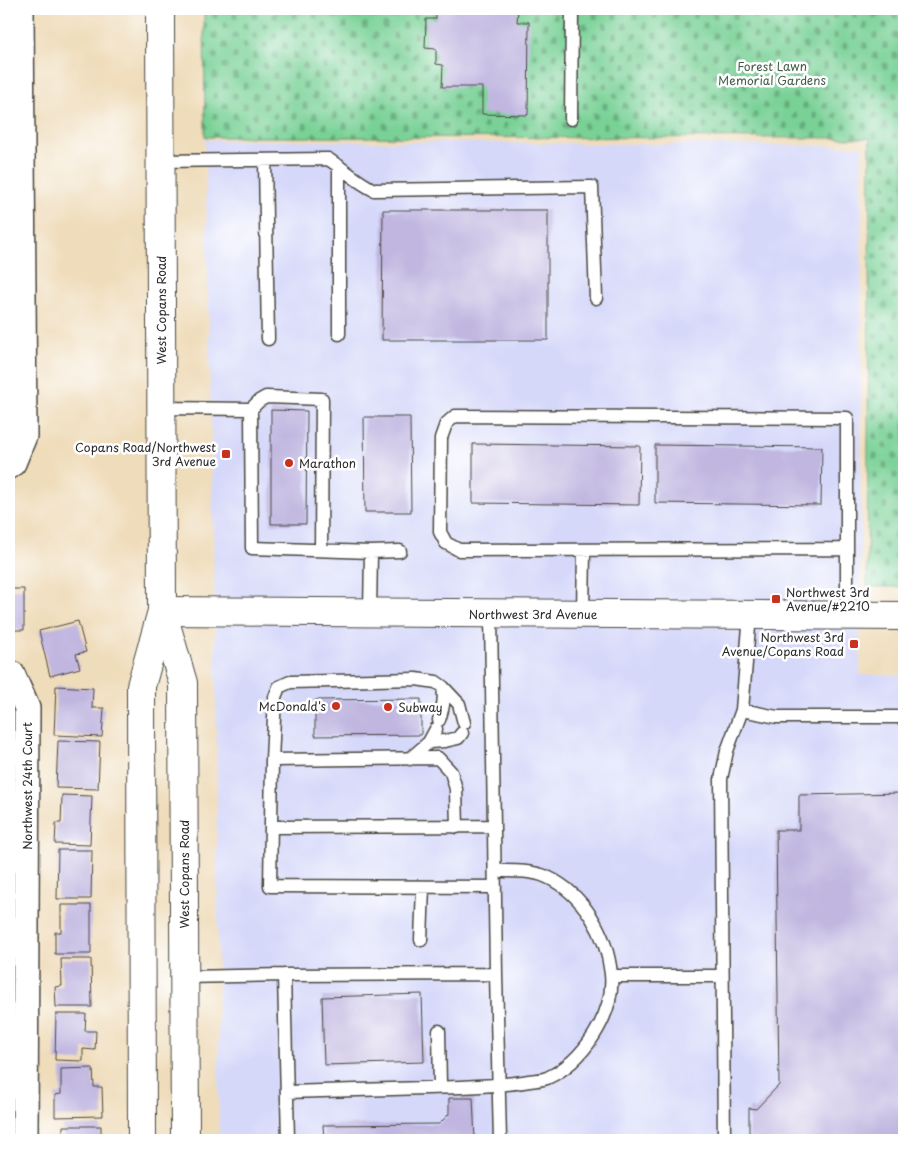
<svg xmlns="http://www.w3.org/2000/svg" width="913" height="1149" font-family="'Playpen Sans',sans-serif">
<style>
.built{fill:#d5d8f9}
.cemetery{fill:url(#cemetery-stones);stroke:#527e60}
.building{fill:#c0b6e0}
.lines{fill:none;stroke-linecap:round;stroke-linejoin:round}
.service-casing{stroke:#484640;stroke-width:15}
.minor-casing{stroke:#484640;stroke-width:28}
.tertiary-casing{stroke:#484640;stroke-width:30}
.secondary-casing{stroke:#484640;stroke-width:30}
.service{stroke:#fff;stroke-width:12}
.minor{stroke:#fff;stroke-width:25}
.tertiary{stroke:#fff;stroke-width:28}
.secondary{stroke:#fff;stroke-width:28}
.poi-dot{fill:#c8321e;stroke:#fff;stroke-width:2}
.labels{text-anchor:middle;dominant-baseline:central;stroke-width:5;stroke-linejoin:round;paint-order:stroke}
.park-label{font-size:12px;fill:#425d4b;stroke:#fff}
.street-label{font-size:12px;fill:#2b2b2b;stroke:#fff}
.poi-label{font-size:12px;fill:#2b2b2b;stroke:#fff;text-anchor:end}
</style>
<defs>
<pattern id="cemetery-stones" width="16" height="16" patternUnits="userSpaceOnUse" patternTransform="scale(1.25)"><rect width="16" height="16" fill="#79d196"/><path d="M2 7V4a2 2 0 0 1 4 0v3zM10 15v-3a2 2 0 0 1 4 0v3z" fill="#63aa7b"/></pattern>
</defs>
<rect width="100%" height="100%" fill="#fff"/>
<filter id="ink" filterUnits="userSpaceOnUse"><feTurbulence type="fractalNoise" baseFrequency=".02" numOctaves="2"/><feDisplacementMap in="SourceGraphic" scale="10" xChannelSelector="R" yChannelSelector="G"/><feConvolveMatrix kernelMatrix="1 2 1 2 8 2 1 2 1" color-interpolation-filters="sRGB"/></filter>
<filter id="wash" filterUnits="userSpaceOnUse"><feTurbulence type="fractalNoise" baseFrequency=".0096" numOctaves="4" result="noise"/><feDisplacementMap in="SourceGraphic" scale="20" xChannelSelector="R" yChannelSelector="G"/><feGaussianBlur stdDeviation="1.12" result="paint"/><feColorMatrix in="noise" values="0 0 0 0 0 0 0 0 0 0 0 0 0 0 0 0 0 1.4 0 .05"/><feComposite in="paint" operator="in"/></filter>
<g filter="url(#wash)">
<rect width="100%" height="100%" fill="#efdcba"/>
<path class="built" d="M205,140L862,146L860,675H904V1140H219L216,677Z"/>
<path class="cemetery" d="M204,9H904V587H867L870,138L205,137Z"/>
<g id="blocks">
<path class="building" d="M436,9H518L517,22H529L528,115L482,114V87H442L443,65L436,64V49L425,48L426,19H436Z
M383,210H548V340H382Z
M271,410L307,411L306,524H271Z
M364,417H410L411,512H365Z
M473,444L640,446L639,505L473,503Z
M655,445L822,447L821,505L655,503Z
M9,589H24V630H11V640H9Z
M78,621L86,652L76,654L80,668L50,676L39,631Z
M56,686L93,688L92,708H104L102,737L54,735Z
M421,699V735L315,736V700Z
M58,741L100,742L98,789L56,788Z
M904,793V1140H749V1108L756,1109L779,1085L776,830H799V795Z
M62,795L92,796L90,845L55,844L56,823H61Z
M58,850H92L91,899H57Z
M61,905H91V954H55V932H61Z
M61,959H91L92,1007H56L55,987L62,986Z
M422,994L424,1062L324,1065L322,997Z
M56,1014H86L85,1031H96L95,1050L83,1049V1061L55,1060Z
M93,1068L94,1087H102L103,1116L55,1117V1095L61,1094V1069Z
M449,1098H473L475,1140H324L323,1125L439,1124L449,1114Z
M63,1126H101V1140H63Z"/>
</g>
</g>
<g filter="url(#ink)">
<use href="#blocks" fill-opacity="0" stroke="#484640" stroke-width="1"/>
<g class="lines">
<defs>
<path id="service" d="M571,119L572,9
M265,160L268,339
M160,161L328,159C344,169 357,182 374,190L592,187L596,298
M339,334V166
M161,408L251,409L252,548L371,552L370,613
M251,409L259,401L266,397L322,399L321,549
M371,552L400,551
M491,613L496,974L500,1140
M583,614L584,550
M847,615V418L455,416L446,424L441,438L440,532L446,543L459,550L847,549
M742,710L777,717H904
M439,720C443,708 445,699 443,687
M429,742L436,729
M410,759L429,742L445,741L458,738L462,733
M272,760L275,697L279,687L290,682L416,679L436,682L443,687L459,704L464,723
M271,827L494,826
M457,827L456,789L451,772L438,758L272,760L270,886L495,887
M421,940L423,887
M284,975L288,1140
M611,976H722
M185,977L284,975L496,974
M439,1031L440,1087
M287,1092C345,1090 403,1089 461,1087C484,1086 506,1085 529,1081C535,1080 542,1080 547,1078C583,1062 615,1014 611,974C607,935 584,894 547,877C532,870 511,871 495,871
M724,1140L721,779L727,751L742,710L750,615"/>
<path id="minor" d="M9,466L13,463L24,436L21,9
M9,673L12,674L27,708L25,1140"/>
<path id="tertiary" d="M162,611L904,616"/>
<path id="secondary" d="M162,611L183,683L185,1140
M142,1140L141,686L162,611L160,9"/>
</defs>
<use href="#service" class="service-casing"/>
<use href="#minor" class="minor-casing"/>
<use href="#tertiary" class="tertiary-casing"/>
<use href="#secondary" class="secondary-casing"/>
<use href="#service" class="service"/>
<use href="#minor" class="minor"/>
<use href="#tertiary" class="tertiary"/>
<use href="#secondary" class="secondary"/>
</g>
</g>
<g class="poi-dot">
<rect x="221" y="449" width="10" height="10" rx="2.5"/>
<circle cx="289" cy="463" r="5"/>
<rect x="771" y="594" width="10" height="10" rx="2.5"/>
<rect x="849" y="639" width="10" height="10" rx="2.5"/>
<circle cx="336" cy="706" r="5"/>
<circle cx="388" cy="707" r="5"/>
</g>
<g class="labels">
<g class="park-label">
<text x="772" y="66">Forest Lawn<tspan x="772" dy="14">Memorial Gardens</tspan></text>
</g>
<g class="street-label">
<text transform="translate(161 310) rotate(-90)">West Copans Road</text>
<text x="533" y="614">Northwest 3rd Avenue</text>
<text transform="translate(27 786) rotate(-90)">Northwest 24th Court</text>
<text transform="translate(184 874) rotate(-90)">West Copans Road</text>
</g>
<g class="poi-label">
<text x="216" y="447">Copans Road/Northwest<tspan x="216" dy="14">3rd Avenue</tspan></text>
<text x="299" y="463" text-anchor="start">Marathon</text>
<text x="786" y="592" text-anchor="start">Northwest 3rd<tspan x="786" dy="14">Avenue/#2210</tspan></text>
<text x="844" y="637">Northwest 3rd<tspan x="844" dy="14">Avenue/Copans Road</tspan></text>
<text x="326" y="706">McDonald's</text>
<text x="398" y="707" text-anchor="start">Subway</text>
</g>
</g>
<rect width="913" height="1149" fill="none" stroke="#fff" stroke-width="30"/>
</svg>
